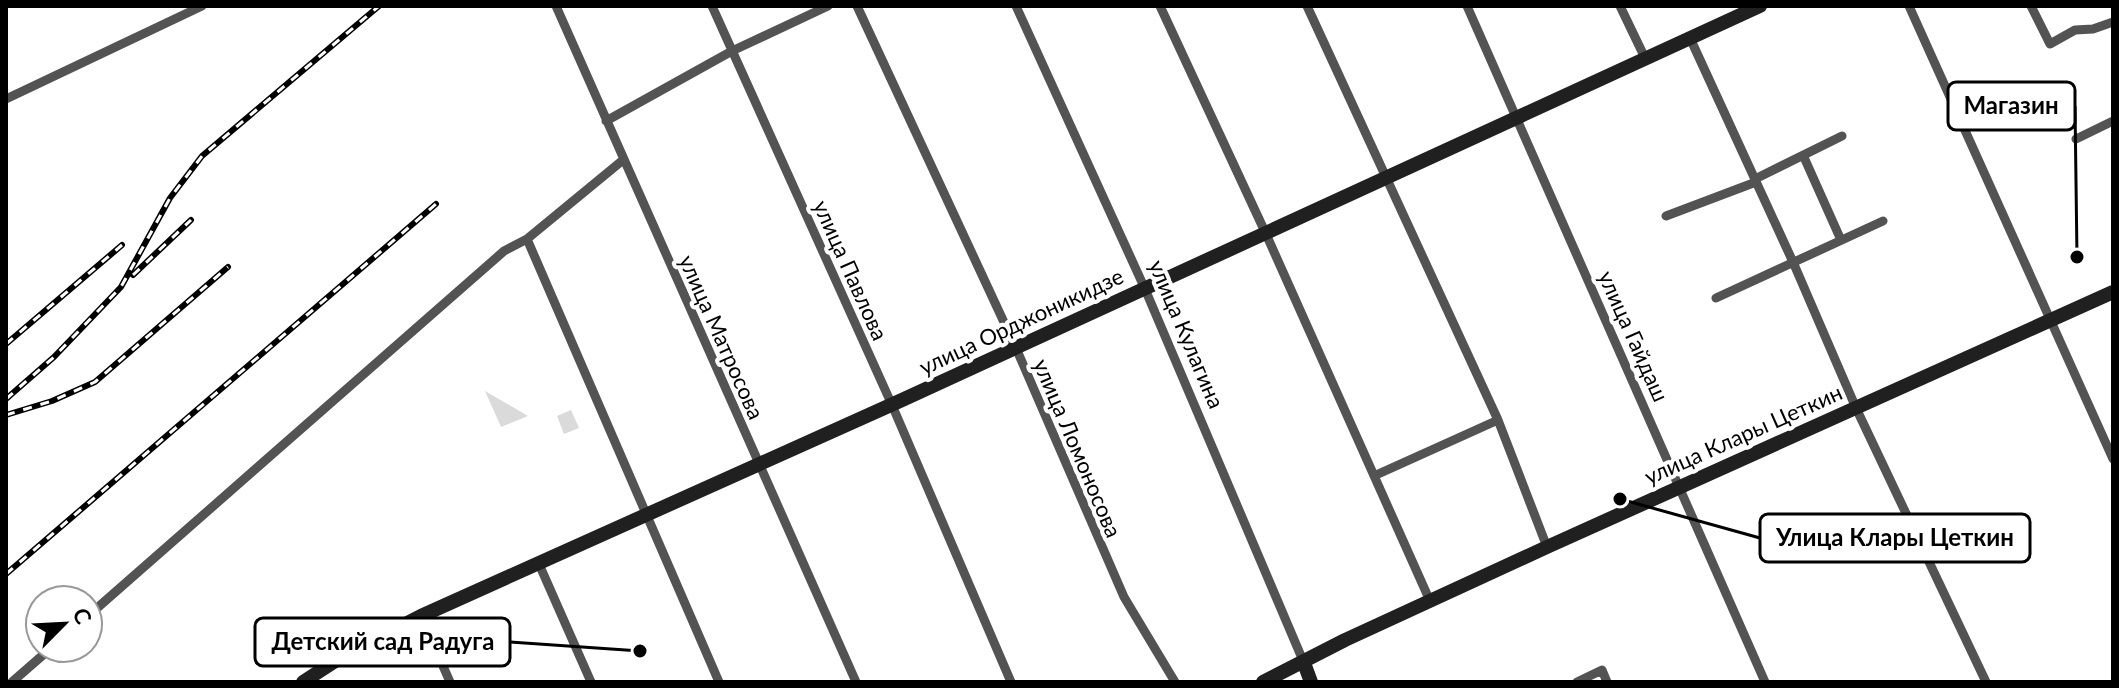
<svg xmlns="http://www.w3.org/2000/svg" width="2119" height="688" font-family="Lato,sans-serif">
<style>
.green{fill:#dadada}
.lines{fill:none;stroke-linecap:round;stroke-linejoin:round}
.street{stroke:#535353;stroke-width:9}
.secondary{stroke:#202020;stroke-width:14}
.rail-casing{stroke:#000;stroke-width:6}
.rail{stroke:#fff;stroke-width:3;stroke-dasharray:9;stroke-linecap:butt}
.labels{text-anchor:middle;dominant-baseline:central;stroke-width:8;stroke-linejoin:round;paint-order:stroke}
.street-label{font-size:22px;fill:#000;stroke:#fff}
.leader{fill:none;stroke:#000;stroke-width:3}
.callout-dot{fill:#000;stroke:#fff;stroke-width:3}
.callout{fill:#fff;stroke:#000;stroke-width:3}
.callout-label{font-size:24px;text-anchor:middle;font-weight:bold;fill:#000}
</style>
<rect width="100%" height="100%" fill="#fff"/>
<path class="green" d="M485,391L528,416L501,427Z
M571,410L579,428L564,434L557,416Z"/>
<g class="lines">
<path class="street" d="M556,6L856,682
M712,6L892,405L1011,682
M857,6L1016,348L1124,597L1175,682
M1016,6L1145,289L1304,663
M1160,6L1266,234L1430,601
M1307,6L1498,420L1547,547
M1467,6L1765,682
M1620,6L1645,58
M1909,6L2113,459
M2031,6L2050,44L2075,30L2093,29L2113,22
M1690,38L1793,262L1856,408L1986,682
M6,99L202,6
M606,121L732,51L828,6
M2076,139L2113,121
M1803,155L1841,240
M1755,179L1842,136
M1666,216L1756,182
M527,239L719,682
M1716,298L1883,221
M1376,475L1498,420
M539,564L591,682
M88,616L504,251L527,239L623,160
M421,616L450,682
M12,682L51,648
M1577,682L1602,670L1607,682"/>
<path class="secondary" d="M1304,663L1311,682
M303,682L343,656L421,616L902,400L1760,6
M1263,682L1345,640L1547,547L2113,292"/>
<defs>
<path id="rail" d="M133,275L191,220
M6,344L122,245
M6,399L54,357L121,287L170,198L202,156L379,6
M6,415L52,401L95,382L228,267
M6,574L436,204"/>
</defs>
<use href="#rail" class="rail-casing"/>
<use href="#rail" class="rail"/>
</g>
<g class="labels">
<g class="street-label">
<text transform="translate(851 270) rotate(66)">улица Павлова</text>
<text transform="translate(1021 321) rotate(-25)">улица Орджоникидзе</text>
<text transform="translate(1187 334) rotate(67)">улица Кулагина</text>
<text transform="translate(1634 336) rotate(66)">улица Гайдаш</text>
<text transform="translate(722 337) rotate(66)">улица Матросова</text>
<text transform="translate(1743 434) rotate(-24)">улица Клары Цеткин</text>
<text transform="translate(1078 448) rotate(67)">улица Ломоносова</text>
</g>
</g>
<path class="leader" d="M2077 257L2075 106M1620 499L1760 538M640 651L510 642"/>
<g class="callout-dot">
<circle cx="2077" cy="257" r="8"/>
<circle cx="1620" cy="499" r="8"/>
<circle cx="640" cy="651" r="8"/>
</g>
<g class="callout">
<rect x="1948" y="82" width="127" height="48" rx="8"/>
<rect x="1760" y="514" width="270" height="48" rx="8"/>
<rect x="255" y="618" width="255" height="48" rx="8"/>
</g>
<g class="callout-label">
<text x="2011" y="114">Магазин</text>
<text x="1895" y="546">Улица Клары Цеткин</text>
<text x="383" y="650">Детский сад Радуга</text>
</g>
<rect width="2119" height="688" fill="none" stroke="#000000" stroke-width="16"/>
<g transform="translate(64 624) rotate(66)"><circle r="38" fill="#ffffff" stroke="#999999" stroke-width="2"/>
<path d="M0-6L14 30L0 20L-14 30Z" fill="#000000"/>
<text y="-12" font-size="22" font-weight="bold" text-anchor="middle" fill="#000000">С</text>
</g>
</svg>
